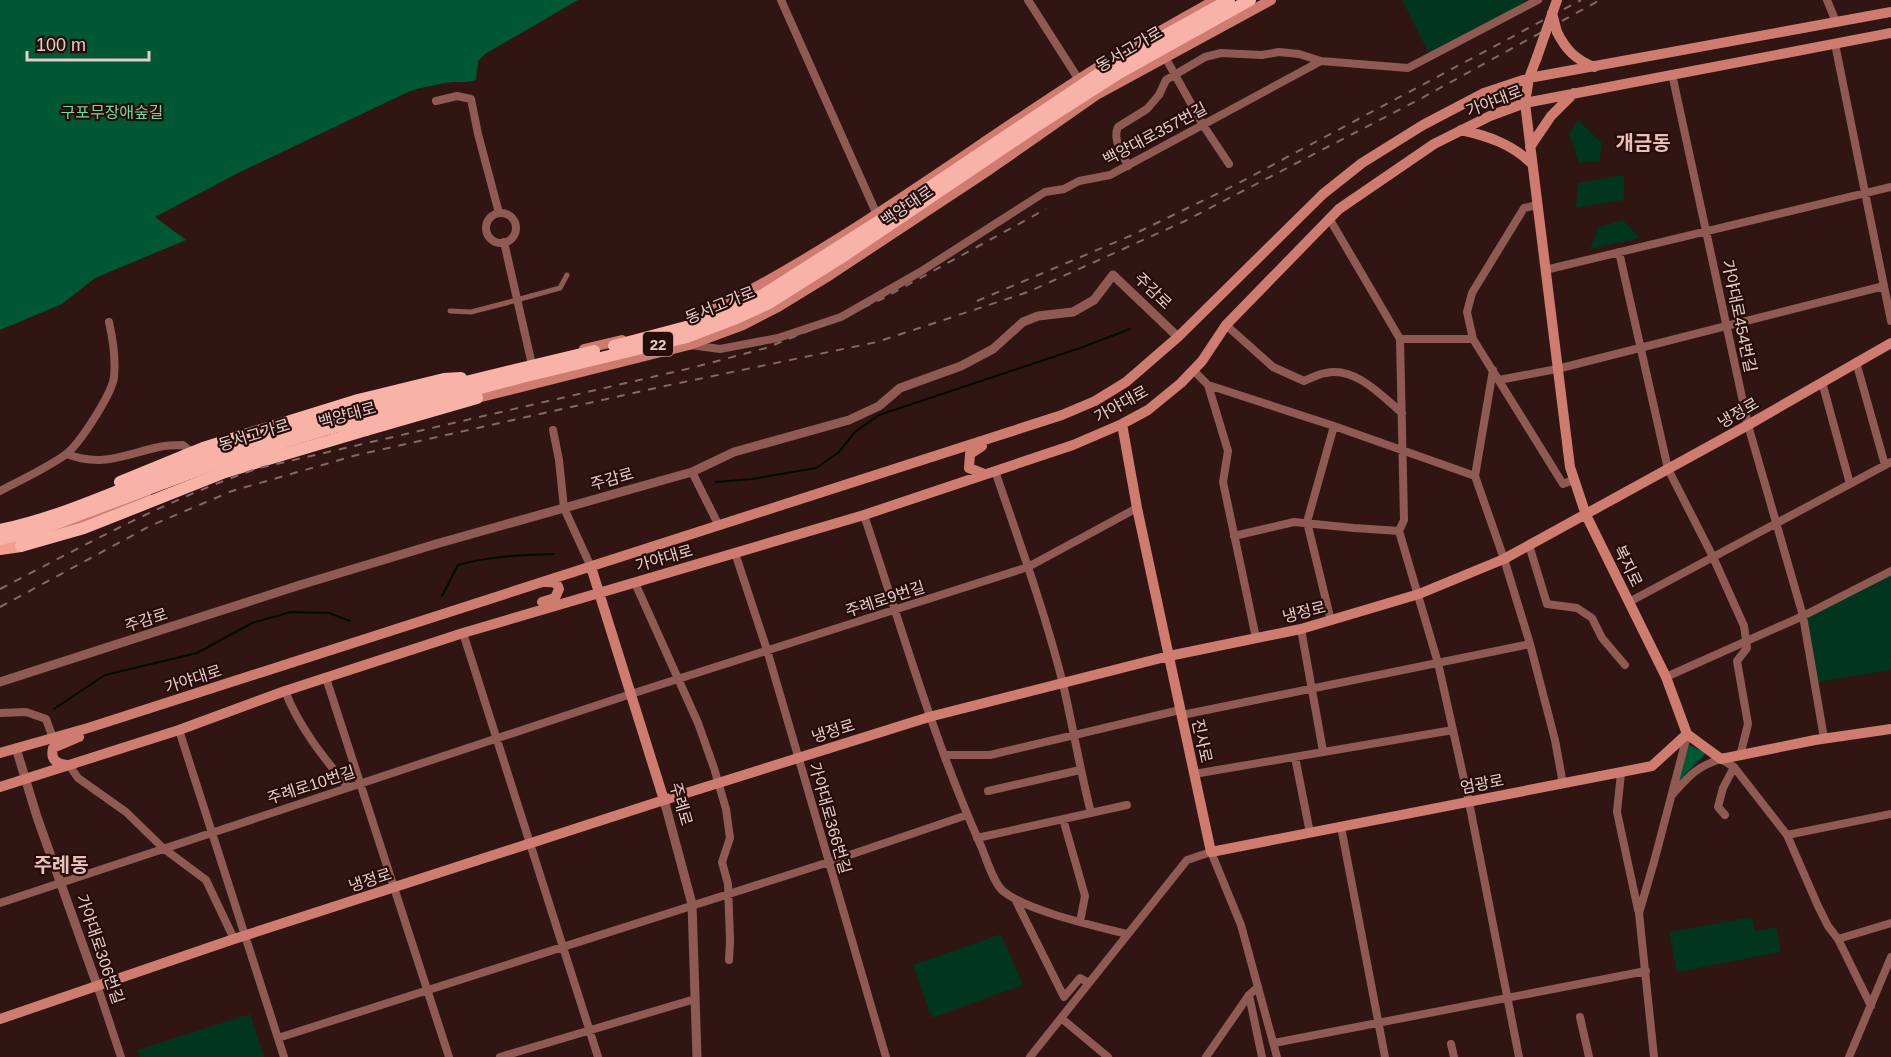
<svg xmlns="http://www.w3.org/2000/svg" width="1891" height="1057" font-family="Arial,'Noto Sans KR',sans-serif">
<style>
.green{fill:#02351e}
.forest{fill:#005734}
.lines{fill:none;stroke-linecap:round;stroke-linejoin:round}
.stream{stroke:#000d04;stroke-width:2}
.pedestrian{stroke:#8e5a53;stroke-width:5}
.minor{stroke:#8e5a53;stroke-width:8}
.tertiary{stroke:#8e5a53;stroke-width:9}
.secondary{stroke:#ce7b70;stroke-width:10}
.primary{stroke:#f39d91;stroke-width:12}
.trunk{stroke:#f8b2a8;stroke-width:12}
.rail{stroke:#816966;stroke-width:2;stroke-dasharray:8 8;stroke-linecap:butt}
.pedestrian-bridge{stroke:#8e5a53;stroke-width:5}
.secondary-bridge{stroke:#ce7b70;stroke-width:10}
.trunk-bridge{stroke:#f8b2a8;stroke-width:12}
.labels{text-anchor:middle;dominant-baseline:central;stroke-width:4.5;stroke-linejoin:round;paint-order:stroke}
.shield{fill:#270c09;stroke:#aa9491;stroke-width:1.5}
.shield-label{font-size:15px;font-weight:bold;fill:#e2cecb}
.street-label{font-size:16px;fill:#e2cecb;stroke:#270c09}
.park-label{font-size:16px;fill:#72d7a0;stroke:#270c09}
.quarter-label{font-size:20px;font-weight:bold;fill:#e9c1bb;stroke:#270c09}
</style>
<rect width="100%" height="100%" fill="#311512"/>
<path class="green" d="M1402,0H1526L1516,10L1429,54Z
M1578,120L1602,143L1599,161L1579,163L1569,134Z
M1624,175V200L1576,208L1578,183Z
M1623,220L1640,238L1590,249L1598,227Z
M1891,574V670L1818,682L1807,617Z
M1752,917L1755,931L1776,927L1781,952L1677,972L1669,932Z
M1001,934L1023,985L932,1018L913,965Z
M250,1014L264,1057H140L137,1050Z"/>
<path class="forest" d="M0,0H578L485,54L478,61L476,80C467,83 460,82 452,82C437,84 423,87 408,92L238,173L155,217L186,240L95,278L62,304L0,330Z
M1689,745L1706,753L1676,784Z"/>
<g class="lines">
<path class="stream" d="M716,482L752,479L816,468L838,453L855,432L879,415L1083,347L1130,329
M442,596L458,565C490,556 521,555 554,554
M54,709L105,675L197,653L252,623L291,612L329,613L350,621"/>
<path class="pedestrian" d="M531,296L560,288L567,275
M450,311L471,312L506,303"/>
<path class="minor" d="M781,0L878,217
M1028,0L1081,83
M1827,0L1836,22
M1835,44L1891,321
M1165,57L1203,125L1229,164
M1672,74L1748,425L1803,616L1824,738
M436,101L457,96L471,99L478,134L499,213
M1128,166C1123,155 1112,139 1118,127L1147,109L1159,95L1166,80L1205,57L1221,53L1262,55L1279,52L1299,54L1321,61
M1537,205L1524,208L1472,293L1467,312L1473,339L1563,484L1573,480
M486 228a15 15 0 1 1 30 0a15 15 0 1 1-30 0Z
M1329,218L1400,339L1404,520L1399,531L1438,663L1469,802L1519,1057
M504,242L533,369
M1619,252L1668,469L1713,557L1744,626L1747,648L1737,661L1748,724L1740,756
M1545,270L1891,187
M1226,325L1273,367L1304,381C1311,378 1318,374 1326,373C1355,366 1382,396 1402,413
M1400,339H1473
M690,345L720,349L778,338L841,317L920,272L1045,192L1064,189L1079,181L1110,175L1321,61L1408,68L1538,0
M1856,362L1885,465
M1193,370L1208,385L1334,426L1475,476
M1493,370L1475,476L1504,559L1530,644L1555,740L1563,784
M1499,380L1557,369L1884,286
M1822,382L1850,484
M1208,385L1228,451L1223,482L1256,638
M553,430L559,460L564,508L591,567
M67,454C102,468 126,454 159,447C167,445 175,445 183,445L194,454
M995,471C1019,541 1045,612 1063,684C1073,727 1080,770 1091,813
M692,472L719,526
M0,491C21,480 45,469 65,455C79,445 112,394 114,377C116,358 113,340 109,322
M864,515C901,626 933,739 981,846C986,858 994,884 1003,891C1027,911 1095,926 1127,934
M1234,536L1294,522L1354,528L1399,531
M1529,545L1547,604L1577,608L1592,618L1602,638L1625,665
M735,553L767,650L886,1057
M635,583L698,723L714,768L726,809L730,838L722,862L728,884L730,941L729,960
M1629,602L1891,462
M1331,621L1307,522L1334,426
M1301,629L1323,751
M463,633L598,1057
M1666,677L1803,616L1891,571
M326,678L449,1057
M285,691C299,727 323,757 348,787
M0,713L26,712L46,719L53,738
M1182,715L1530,644
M179,730L284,1057
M945,755H990L1180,710
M1295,757L1310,833
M69,765L78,778L126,812L163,848L206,880L234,939
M1621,773L1617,812L1638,910
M1194,774L1453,730
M988,791L1080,770
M1672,795C1688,777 1697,766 1721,759L1734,767L1787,835L1818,906L1828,926L1838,939L1871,1006
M1725,815L1718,807L1723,788L1734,767
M1063,819L1085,896L1080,922
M1341,827L1385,1057
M1787,835L1891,814
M977,838L1127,805
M1016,901L1064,997L1080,978L1089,983
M0,903L631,694L1028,567L1137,508
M1838,939L1891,923
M97,985L121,1057
M1249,995L1262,1057
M1580,1017L1589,1057
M1061,1018L1108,1057
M278,1038L829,862L967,815
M1274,1043L1646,971
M1451,1044L1454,1057
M500,1057L695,999
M1030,1057L1187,860L1211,852L1241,925L1277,1057
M1206,1057L1249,995L1258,987
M1654,1057L1639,913L1654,862L1687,736
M1849,1057L1891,957"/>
<path class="tertiary" d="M0,682L300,585L436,544L692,472L734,452L849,420L879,406L900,388L961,366L993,349L1023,322L1038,316L1073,312L1094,300L1113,275L1178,337
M16,748L37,817L97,985
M664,800L692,904L697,1057"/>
<path class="secondary" d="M1557,32C1566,50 1575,59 1594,67
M1137,44L1215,0
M1537,57L1529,78L1525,103L1570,467L1586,515L1666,677L1687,734
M1461,130C1488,136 1512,144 1532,164
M1530,147L1551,116L1574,93
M708,312C846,244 968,149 1098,67
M584,349L622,340
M469,400L689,345L743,325L778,307L827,277L989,170L1098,94L1271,0
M1122,424L1137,508L1211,852L1652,766L1687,734
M982,446L970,454L969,468L984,474
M52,532L146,496
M591,567L664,800
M542,602L555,598L559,589C557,582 553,582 546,582
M1687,734L1721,759L1815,740L1891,729
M0,753L88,728L1062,415L1095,401L1126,382L1178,337L1323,194L1362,163L1423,125L1484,93L1529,78L1891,12
M67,765C57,764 50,760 53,748L79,737
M0,787L179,730L285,691L463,633L864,515L1073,445L1122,424L1148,410L1181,383L1202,361L1226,325L1339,209L1434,144L1490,116L1525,103L1891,33
M0,1019L234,939L664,800L929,717L1169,656L1301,629L1419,594L1504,559L1748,425L1891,343"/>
<path class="primary" d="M0,549L21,546"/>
<path class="trunk" d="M21,546L84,528L225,472L366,430"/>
<path class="rail" d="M977,301L1130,236L1235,185L1581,0
M0,589C85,545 168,499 259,468L691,368L766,348L831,322L882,299L1046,209
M0,607L150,526L232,491L357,455L660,387L877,342L1028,292L1185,221L1420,99L1600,0"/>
<path class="pedestrian-bridge" d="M506,303L531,296"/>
<path class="secondary-bridge" d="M1552,13L1557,32
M1537,57L1557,0"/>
<path class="trunk-bridge" d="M614,346L686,327L763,295L884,218L1112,65L1229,0
M366,430L477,398
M120,482L203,448L358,400L444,379L461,378
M0,530C67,516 128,485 192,462C323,415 460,383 594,351
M0,539L33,532L220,462L324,430L518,378L687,337L734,319L769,303L842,257L1030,130L1119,73L1250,0"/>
</g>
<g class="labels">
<rect class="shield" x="643" y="332" width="30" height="24" rx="4.5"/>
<g class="shield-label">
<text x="658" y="344">22</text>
</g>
<g class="street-label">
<text transform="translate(1129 49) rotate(-30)">동서고가로</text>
<text transform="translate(1494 101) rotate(-21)">가야대로</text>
<text transform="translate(1155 134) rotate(-28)">백양대로357번길</text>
<text transform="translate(907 206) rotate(-34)">백양대로</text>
<text transform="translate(1153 291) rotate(44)">주감로</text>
<text transform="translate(720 305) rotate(-22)">동서고가로</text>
<text transform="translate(1739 316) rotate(78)">가야대로454번길</text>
<text transform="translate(1121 404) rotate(-29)">가야대로</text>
<text transform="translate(1738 413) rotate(-30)">냉정로</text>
<text transform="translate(347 415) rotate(-15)">백양대로</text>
<text transform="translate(254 435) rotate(-17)">동서고가로</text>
<text transform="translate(612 479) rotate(-16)">주감로</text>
<text transform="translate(664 558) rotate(-16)">가야대로</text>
<text transform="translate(1628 566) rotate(64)">복지로</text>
<text transform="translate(885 599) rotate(-18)">주례로9번길</text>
<text transform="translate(1304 612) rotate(-14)">냉정로</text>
<text transform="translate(146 620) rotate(-18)">주감로</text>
<text transform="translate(193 679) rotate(-18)">가야대로</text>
<text transform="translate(833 731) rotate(-17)">냉정로</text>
<text transform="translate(1202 741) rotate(78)">진사로</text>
<text transform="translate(1482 784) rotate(-11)">엄광로</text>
<text transform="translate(311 785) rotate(-18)">주례로10번길</text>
<text transform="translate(681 804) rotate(74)">주례로</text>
<text transform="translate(830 818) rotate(74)">가야대로366번길</text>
<text transform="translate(370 880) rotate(-18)">냉정로</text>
<text transform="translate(100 949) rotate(71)">가야대로306번길</text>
</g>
<g class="park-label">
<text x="112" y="112">구포무장애숲길</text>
</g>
<g class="quarter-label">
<text x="1643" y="143">개금동</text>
<text x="61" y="865">주례동</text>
</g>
</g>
<path d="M27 51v9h122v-9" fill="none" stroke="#e2cecb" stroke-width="3"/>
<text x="36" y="51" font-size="18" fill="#e2cecb" stroke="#270c09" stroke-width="4.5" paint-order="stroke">100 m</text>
</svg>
